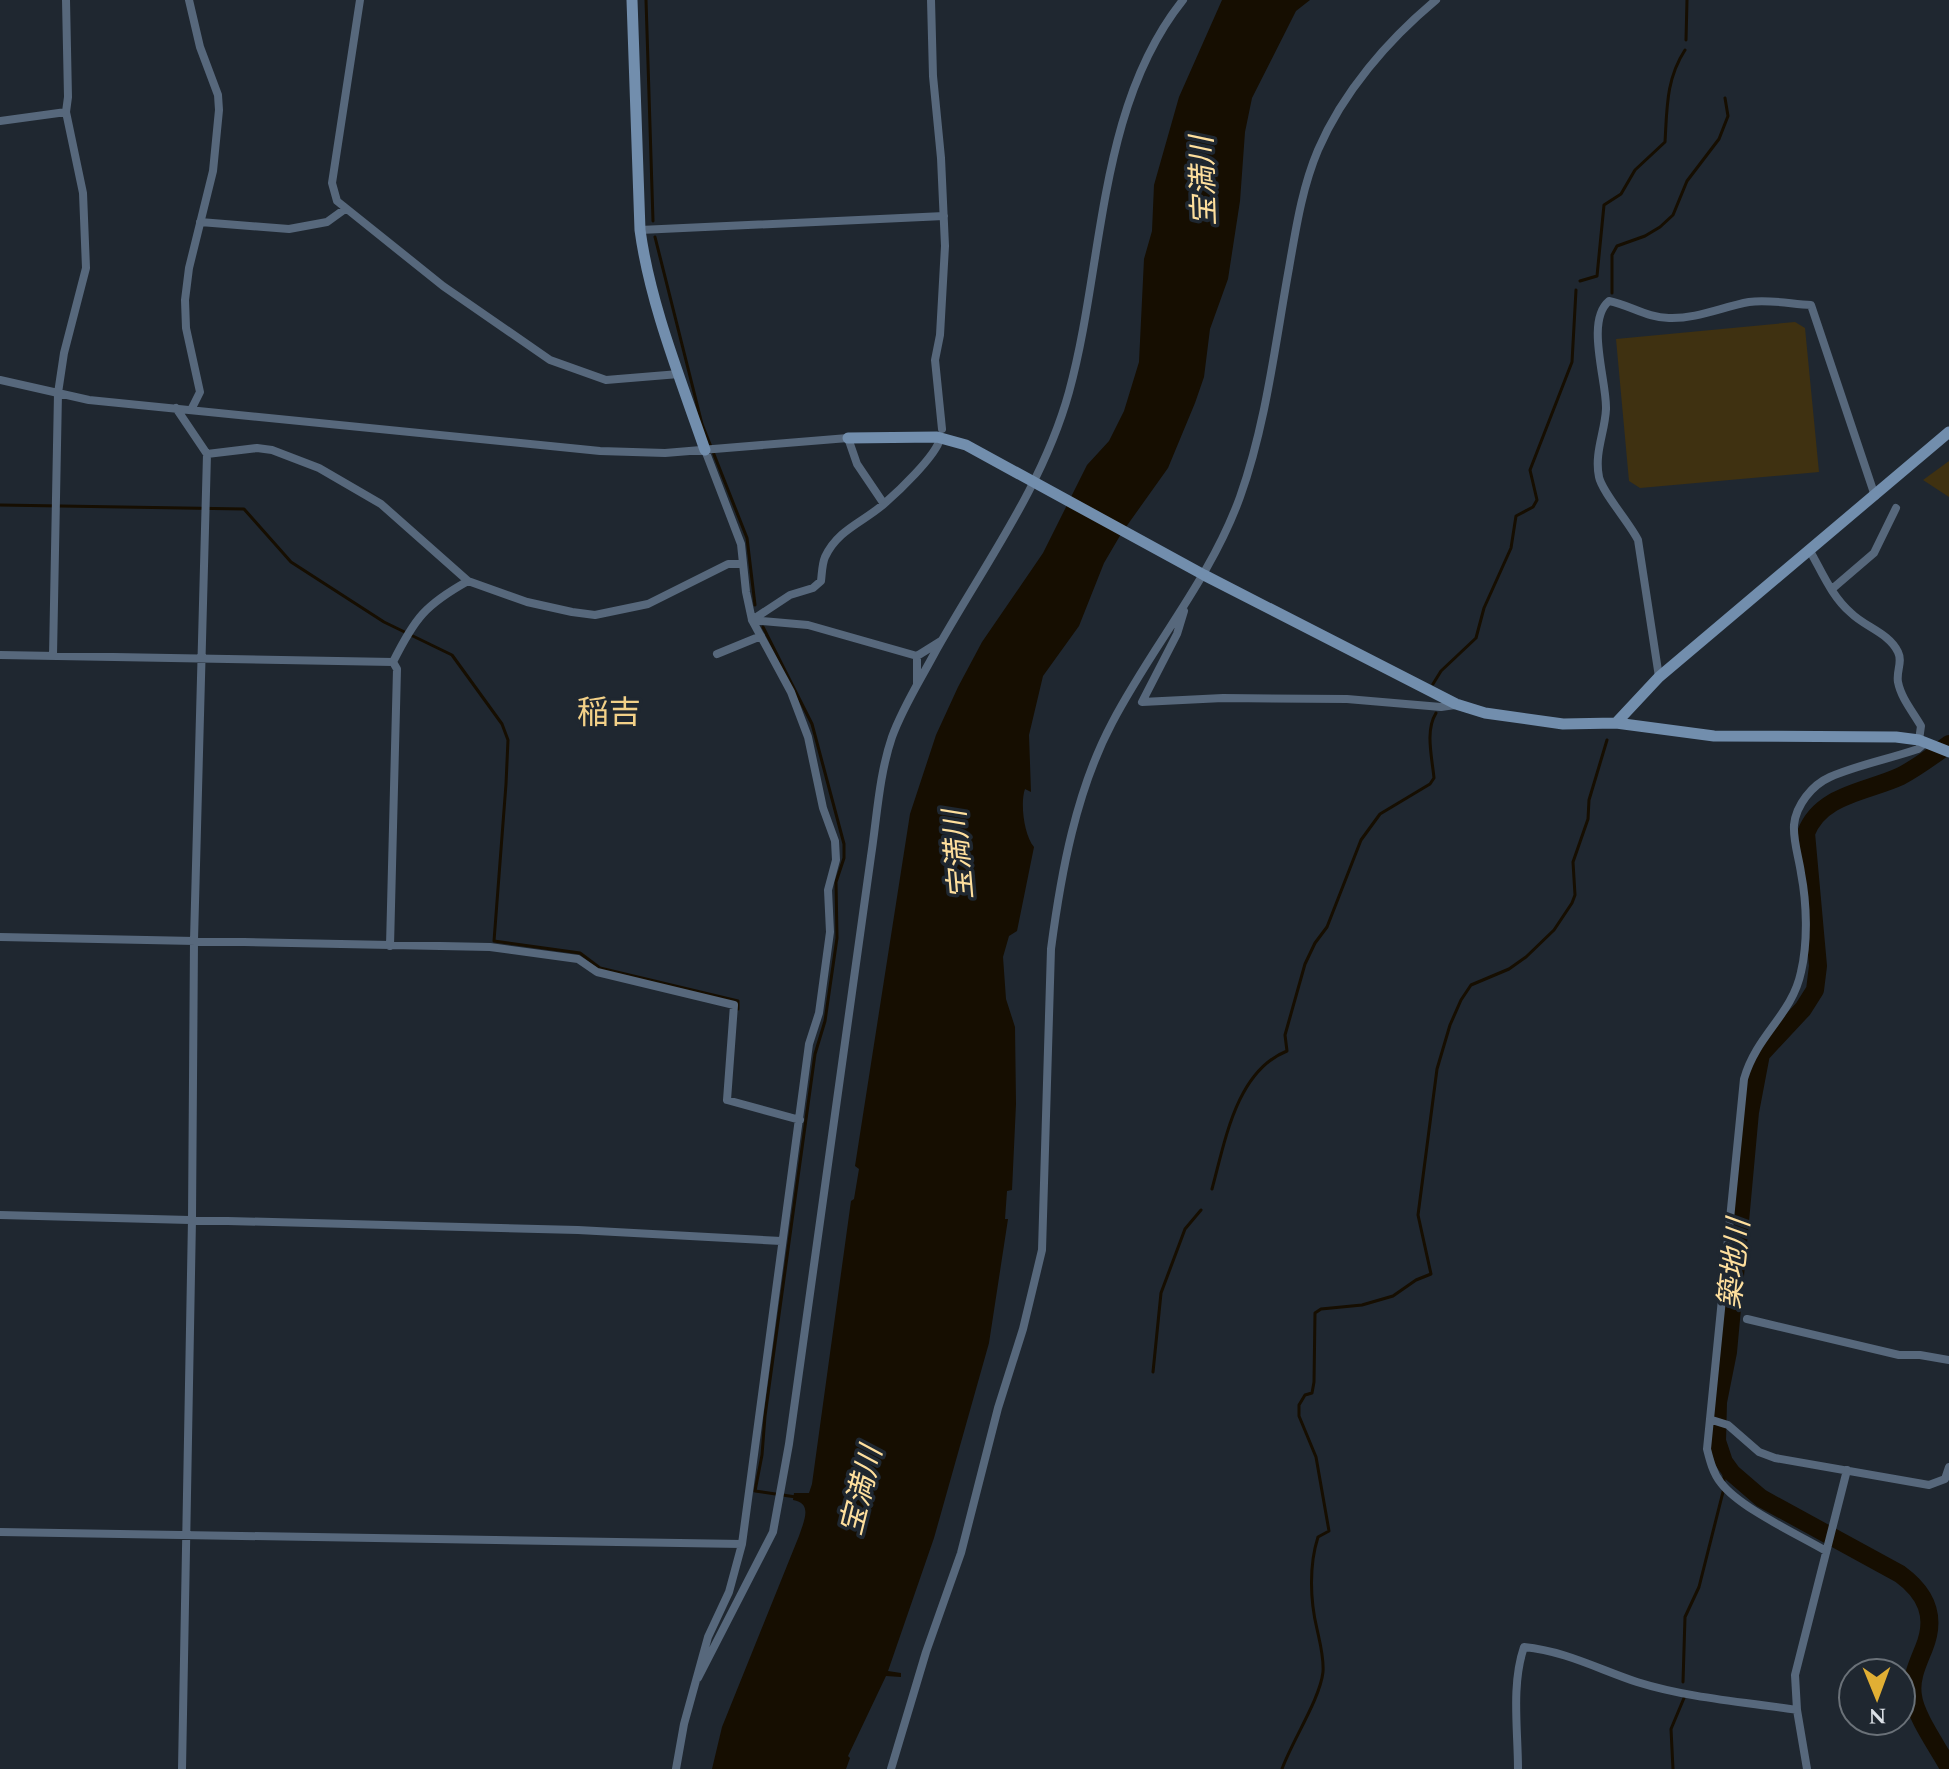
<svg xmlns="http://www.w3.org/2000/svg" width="1949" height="1769" font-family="Spectral,'Noto Sans JP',serif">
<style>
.green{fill:#3f3111}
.water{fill:#160e01}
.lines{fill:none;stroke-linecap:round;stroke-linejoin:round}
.stream{stroke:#160e01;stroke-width:3}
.river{stroke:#160e01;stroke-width:18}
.street{stroke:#57687c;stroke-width:8}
.secondary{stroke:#728ead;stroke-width:11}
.labels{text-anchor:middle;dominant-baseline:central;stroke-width:7;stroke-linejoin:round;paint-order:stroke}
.water-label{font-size:30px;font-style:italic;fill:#fedf9d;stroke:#1f2730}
.quarter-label{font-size:32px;fill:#f3d188;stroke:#1f2730}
</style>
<rect width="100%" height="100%" fill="#1f2730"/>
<path class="green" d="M1795,322L1805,328L1819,472L1640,488L1629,481L1616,339Z
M1949,461V497L1923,480Z"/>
<path class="water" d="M1222,0H1310L1296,11L1252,98L1245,132L1240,201L1228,279L1210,329L1204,377L1195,403L1168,468L1121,534L1104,563L1079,626L1043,676L1029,735L1031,792L1025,789C1020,803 1024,835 1034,847L1017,931L1009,936L1003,957L1006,999L1015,1027L1016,1104L1012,1190L1007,1191L1005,1219H1008L989,1343L934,1538L888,1671L901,1673V1677L886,1676L848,1756L850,1758L846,1769H712L722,1727L799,1536C804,1521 813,1503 793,1500L794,1493H809L812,1484L851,1201L854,1199L859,1169L855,1166L910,814L936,735L958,687L982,642L1043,553L1087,465L1109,441L1124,411L1139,362L1144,259L1152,231L1154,185L1179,97Z"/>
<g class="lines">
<path class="stream" d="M646,0L653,221
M1686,40L1687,0
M655,237L702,424L747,538L755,605
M1580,281L1597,276L1604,205L1621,194L1635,170L1665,142C1667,109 1666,79 1685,50
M1612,293V255L1617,246L1645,236L1660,227L1673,215L1687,181L1719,139L1728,116L1725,98
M0,505L244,509L291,562L384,622L452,655L502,724L508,740L506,784L494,941L580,953L600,968L738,1001V1009
M763,627L812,724L844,844V858L836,882L837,938L825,1021L815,1054L765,1416L762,1455L755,1491L796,1497
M1433,684L1441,671L1476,638L1484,608L1511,548L1516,516L1533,507L1537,500L1530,470L1572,362L1576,290
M1212,1189C1225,1142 1236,1071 1287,1051L1285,1035L1305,964L1315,943L1327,927L1361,840L1380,814L1430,784L1434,778C1432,757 1425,731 1436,713
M1153,1372L1161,1293L1185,1229L1201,1210
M1724,1462V1481
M1683,1682L1685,1617L1699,1587L1724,1488
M1282,1769C1292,1741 1320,1699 1323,1672C1324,1657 1320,1643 1317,1629C1310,1600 1309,1565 1318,1537L1329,1531L1316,1457L1299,1416V1405L1305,1395L1312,1393L1314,1382L1315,1313L1321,1309L1362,1305L1393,1296L1416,1280L1431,1274L1418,1215L1437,1069L1450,1025L1461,1000L1471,985L1509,969L1526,957L1554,930L1572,903L1575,895L1573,862L1588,819L1589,800L1607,740
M1673,1769L1671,1729L1684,1698"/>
<path class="river" d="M1949,744C1934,755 1918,767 1901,776C1867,792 1821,794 1806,833L1818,966L1815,990L1803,1009L1761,1054L1750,1112L1728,1352L1718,1402L1717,1441L1724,1462L1732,1473L1761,1498L1900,1574C1926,1593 1937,1616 1924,1648C1918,1663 1910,1679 1913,1696C1915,1716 1939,1749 1949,1768"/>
<path class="street" d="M189,0L200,47L218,95L219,110L213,171L189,268L185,300L186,328L200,392L191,410
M360,0L332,183L337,201L443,286L550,360L606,380L679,374
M931,0L933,76L941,158L945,246L940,335L935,360L942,429
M0,121L66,112
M200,222L289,229L327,222L345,209
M640,230L944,216
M0,380L89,400L600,451L665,453L848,438L857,464L884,504
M176,408L207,454L194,940L192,1219L182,1769
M207,454L257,448L272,450L319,468L381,504L468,581L527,602L572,612L595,615L648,604L728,564H743
M1810,551C1822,572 1832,597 1851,613C1865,627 1889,633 1898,652C1903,662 1896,671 1898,682C1901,698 1913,712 1921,726L1919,740
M1832,589L1874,553L1896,508
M1184,611L1177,634L1142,702L1223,698L1347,699L1441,707L1455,705
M752,620L790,595L813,588L821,581C822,573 822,564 825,557C838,529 864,522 885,503C900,490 932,459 939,442
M752,620L808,625L917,656L941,641
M717,654L761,636
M0,655L393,662C415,618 425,605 468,581
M53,656L58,393L64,353L86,268L83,193L66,112L68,97L66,0
M917,656V684
M1659,677L1638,540C1629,522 1602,492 1599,477C1594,453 1605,432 1606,409C1607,381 1585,321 1609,301C1630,305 1647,318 1669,318C1696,319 1722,307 1749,302C1769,299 1791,304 1811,305L1875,496
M0,937L490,947L578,959L597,972L734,1005L727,1100L800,1120
M390,946L397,669L393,662
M0,1215L578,1230L781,1241
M1747,1319L1899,1355H1920L1949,1360
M1712,1420L1728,1425L1759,1452L1775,1458L1929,1485L1945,1479L1949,1467
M0,1532L742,1544
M1826,1551C1797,1534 1740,1508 1721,1483C1713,1473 1710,1461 1707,1449L1744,1079C1757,1034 1792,1015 1801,972C1808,942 1807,904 1801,873C1799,858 1793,841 1794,825C1796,805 1812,785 1830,777C1857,765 1889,759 1918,749L1926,742
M698,1678L773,1532L789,1444L871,856C877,817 879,775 892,737C902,709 919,682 933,656C981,569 1042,489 1069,392C1104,265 1097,107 1183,0
M676,1769L684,1724L708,1637L729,1592L742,1544L809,1044L819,1013L830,932L828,890L836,860L835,841L823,808L808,737L791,692L752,620L746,592L741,544L705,450
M891,1769L926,1652L961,1553L998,1408L1023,1329L1042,1250L1051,949C1061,873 1076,791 1112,723C1152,646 1210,580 1240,497C1266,424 1275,345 1289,268C1296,228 1302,188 1318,150C1343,92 1388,40 1436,0
M1518,1769C1518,1730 1511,1685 1524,1647C1565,1651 1598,1669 1637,1682C1688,1698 1744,1702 1797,1710
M1807,1769L1797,1710L1795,1675L1847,1470"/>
<path class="secondary" d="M632,0L640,230C650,304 681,380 705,450
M848,438L937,437L966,445L1204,575L1456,704L1485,713L1563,724L1616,723L1714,736L1896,737L1919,740L1949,752
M1616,723L1659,677L1949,432"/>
</g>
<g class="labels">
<g class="water-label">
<text transform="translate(1204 181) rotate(-92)">宝満川</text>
<text transform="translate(959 855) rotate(-95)">宝満川</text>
<text transform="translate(1735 1264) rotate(-84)">築地川</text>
<text transform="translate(862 1491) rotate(-76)">宝満川</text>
</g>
<g class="quarter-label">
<text x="609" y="713">稲吉</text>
</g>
</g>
<g transform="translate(1877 1697) rotate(179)"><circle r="38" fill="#1f2730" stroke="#6a7178" stroke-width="2"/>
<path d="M0-6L14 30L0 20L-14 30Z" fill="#e1af34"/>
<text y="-12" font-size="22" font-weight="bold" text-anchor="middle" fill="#dadfe5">N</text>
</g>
</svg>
